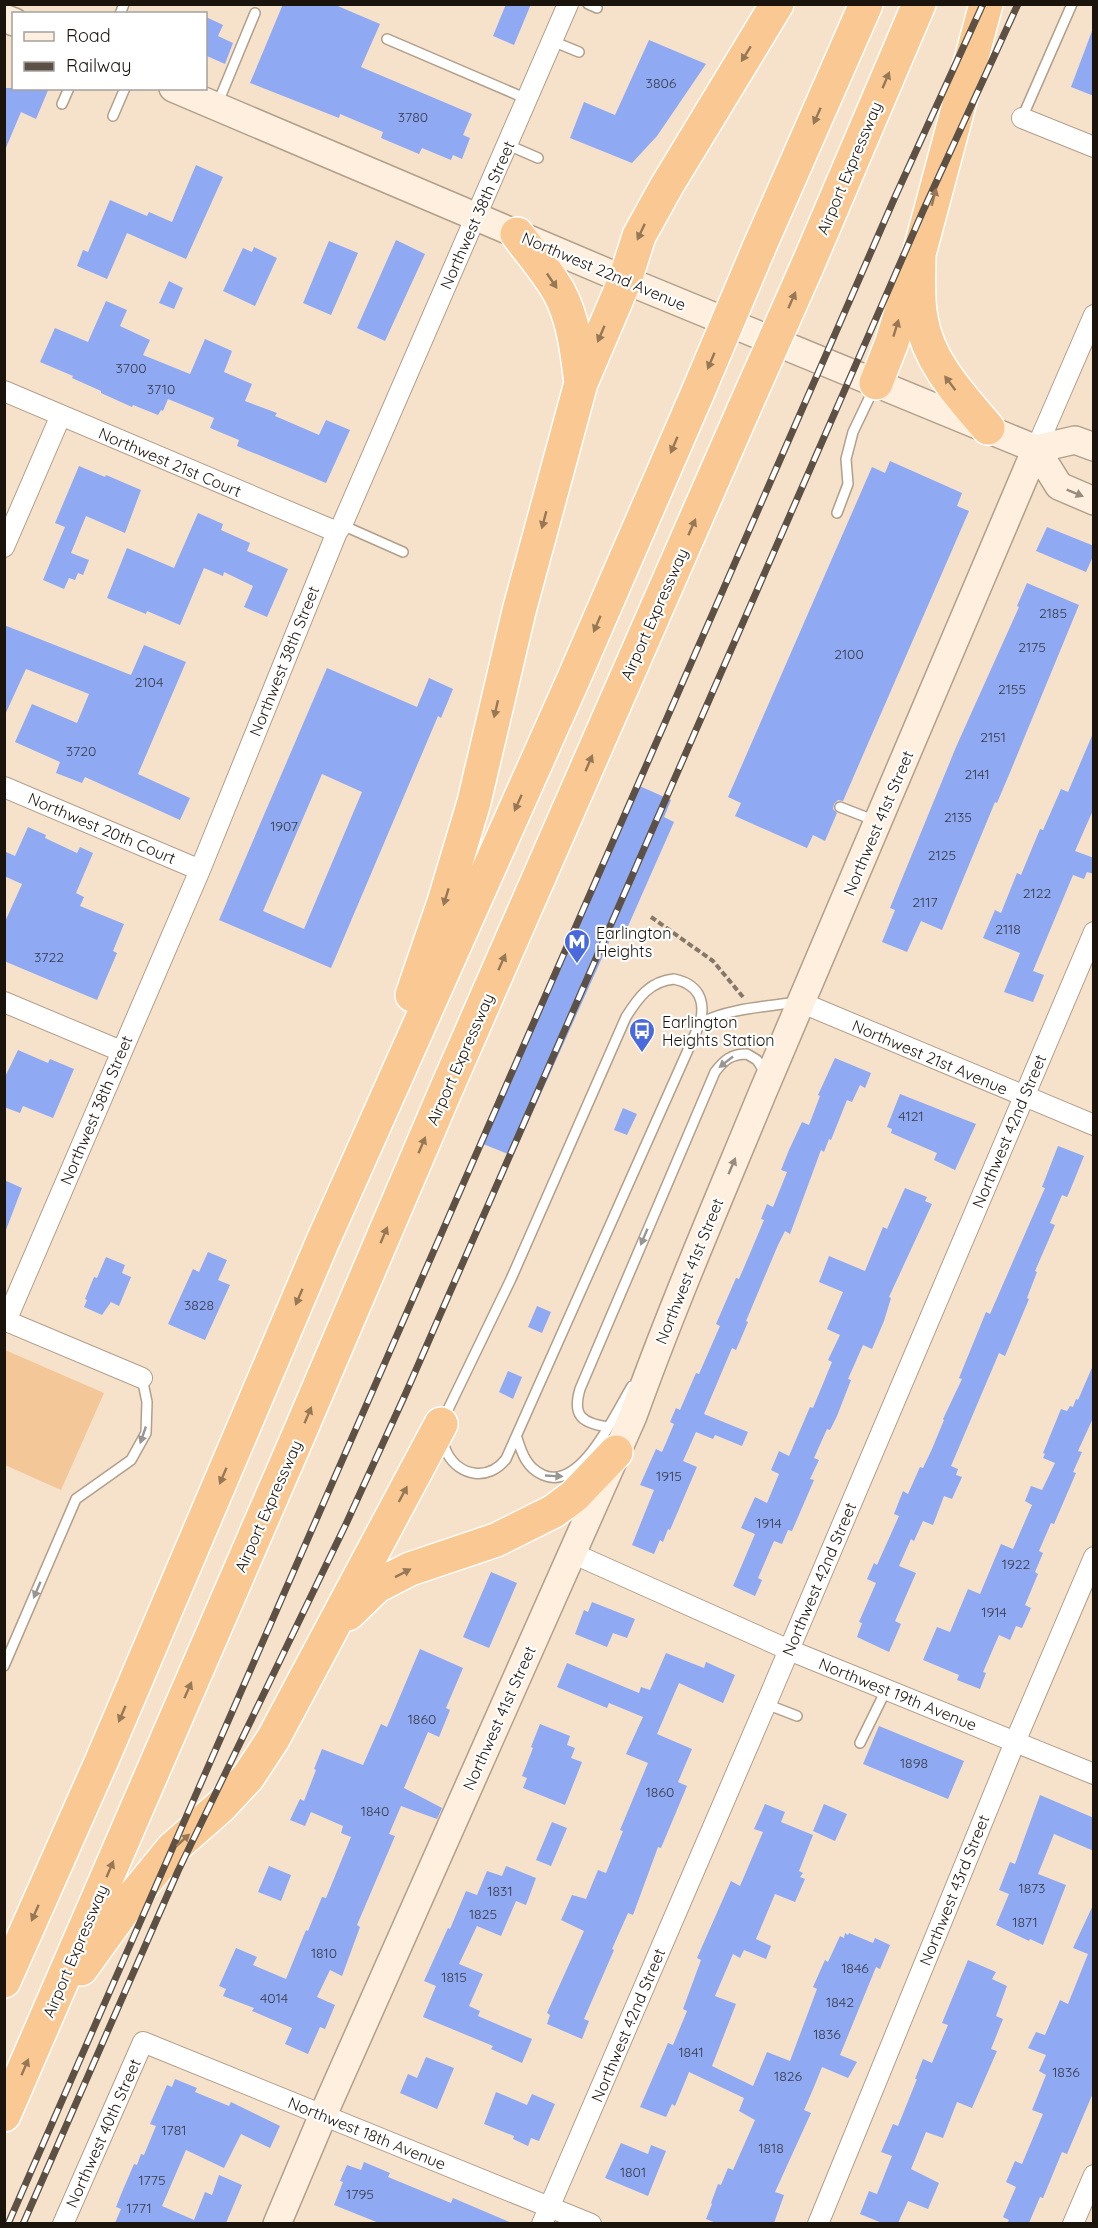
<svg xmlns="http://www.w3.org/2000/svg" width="1098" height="2228" font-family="Quicksand,sans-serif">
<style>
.green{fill:#f3c797}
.building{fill:#8faaf3;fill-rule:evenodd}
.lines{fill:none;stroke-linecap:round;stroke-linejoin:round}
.lane-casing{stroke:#b29f8a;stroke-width:12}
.street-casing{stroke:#b29f8a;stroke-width:22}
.secondary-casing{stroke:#b29f8a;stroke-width:30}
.highway-casing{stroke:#fff;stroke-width:36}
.path{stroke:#867869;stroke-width:4;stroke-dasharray:6 3;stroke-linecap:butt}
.lane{stroke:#fff;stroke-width:9}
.street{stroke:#fff;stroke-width:20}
.secondary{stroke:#feefdf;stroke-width:27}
.highway{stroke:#fac993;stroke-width:33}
.rail-casing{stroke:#5c5144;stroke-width:7}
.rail{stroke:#fff;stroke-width:4.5;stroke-dasharray:14;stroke-linecap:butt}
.highway-bridge-casing{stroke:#fff;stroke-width:36;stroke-linecap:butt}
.highway-bridge{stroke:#fac993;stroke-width:33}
.oneway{fill:#967856}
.oneway2{fill:#988c80}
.oneway3{fill:#989592}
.labels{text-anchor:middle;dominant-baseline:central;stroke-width:4.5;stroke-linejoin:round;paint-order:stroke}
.number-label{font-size:14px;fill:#383a46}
.street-label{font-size:16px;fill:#1b140c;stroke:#fff}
.poi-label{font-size:16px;fill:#1b140c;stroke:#fff;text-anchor:start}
</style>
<rect width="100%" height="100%" fill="#f6e1cb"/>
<path class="green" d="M5,1350L104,1393L61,1490L5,1465Z"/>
<path class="building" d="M283,4H333L380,24L361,67L472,114L463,135L470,138L462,159L453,155L451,160L422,148L419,154L381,138L383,132L340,114L339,118L250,83Z
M506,4H531L514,45L493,36Z
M206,17L223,25L218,36L233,43L225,64L207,56L206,60Z
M1092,31H1094V96L1071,87Z
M649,40L706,64L657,136L632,163L570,138L584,102L615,115Z
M4,88H49L36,119L21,112L5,150Z
M196,165L223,177L186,259L127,233L107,279L77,266L83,250L88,252L110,200L147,216L149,212L172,222Z
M396,240L425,254L385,341L357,328Z
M329,241L358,253L331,315L303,303Z
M254,247L277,258L255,306L223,291L243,248L252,252Z
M169,281L183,288L174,309L159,303Z
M106,301L127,310L120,326L150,340L143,355L190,374L205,339L232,351L224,372L252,384L245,401L277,413L275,416L319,435L326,420L350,430L326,483L237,446L239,440L210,428L214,418L168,399L163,411L161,410L158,415L133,405L132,407L101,393V391L72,378L73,376L40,362L55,328L88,342Z
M890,461L962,493L957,506L969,511L843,801L838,800L834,804L833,809L837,813L825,841L813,835L807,848L735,816L741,803L728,797L872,467L885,473Z
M79,466L105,477L106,475L141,490L125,533L86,516L71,553L89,560L83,575L78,573L75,580L69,578L64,589L43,580L65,527L55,523Z
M198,513L223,524L221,530L250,543L247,551L288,569L267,617L244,607L253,586L224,572L223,576L204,568L180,625L147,611L146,614L107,598L127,548L174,568Z
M1047,527L1094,546V554L1086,572L1036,551Z
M1027,583L1079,605L1011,770L997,803L995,802L942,930L921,921L907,952L882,942L895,910L890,908L956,747L1019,607L1017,606Z
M4,625L131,675L144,645L186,662L138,774L190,798L180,820L85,777L82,783L56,773L60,762L15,742L32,704L77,723L89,694L26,669L4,717Z
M327,668L417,707L429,678L453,689L441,718L438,716L331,968L219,920ZM322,774L362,792L304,929L263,911Z
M1094,731V808L1075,851L1094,858V874L1087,872L1084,879L1073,875L1033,971L1044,975L1033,1002L1004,992L1020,953L983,938L995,910L1001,913L1017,873L1021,875L1040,829L1043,830L1061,789L1068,792Z
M635,784L671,800L664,817L674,822L625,933L615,929L513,1156L478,1142Z
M28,827L46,835L45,838L77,853L80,847L93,853L76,893L84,897L80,906L124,924L113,951L117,953L97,1000L4,961V924L22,884L4,876V851L15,856Z
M18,1050L48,1063L50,1059L74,1069L53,1118L23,1106L20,1113L4,1107V1079Z
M835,1058L871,1073L865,1088L860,1085L852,1102L847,1100L831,1140L829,1139L824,1152L821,1150L790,1234L785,1231L778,1245L746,1321L748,1322L736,1350L732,1348L704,1414L748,1432L742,1446L715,1435L713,1439L696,1432L683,1461L697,1467L670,1530L668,1529L663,1542L660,1540L654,1554L632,1545L654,1490L640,1485L656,1449L662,1452L674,1424L670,1422L676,1408L680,1410L696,1373L699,1374L720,1326L716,1324L736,1278L739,1279L751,1251L764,1220L761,1219L767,1204L773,1207L787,1172L781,1170L789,1150L802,1122L809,1125L820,1096L818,1095Z
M900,1094L976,1124L955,1170L934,1160L937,1153L891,1133L892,1129L887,1127Z
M623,1108L637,1114L627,1135L614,1130Z
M1058,1146L1084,1156L1069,1193L1067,1197L1062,1195L1050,1223L1055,1225L1035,1271L1037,1272L1027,1298L1029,1299L1005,1356L999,1353L951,1466L958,1469L956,1475L962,1477L952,1499L944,1496L933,1525L923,1521L914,1541L911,1539L899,1566L916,1573L895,1621L901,1624L889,1652L857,1637L862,1623L859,1622L876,1583L867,1579L874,1563L877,1565L899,1516L894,1514L903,1491L908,1494L920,1467L923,1468L932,1449L944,1420L943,1419L962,1379L959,1378L986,1312L990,1314L1045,1188L1042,1187Z
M4,1180L22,1188L6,1230H4Z
M905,1188L927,1197L925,1201L932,1204L889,1297L891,1298L884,1321L872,1349L863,1345L848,1379L851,1380L837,1416L830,1430L827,1429L814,1458L819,1460L810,1479L814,1480L792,1531L788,1530L782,1544L774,1541L758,1578L762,1580L755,1596L733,1586L755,1534L741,1528L755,1497L767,1503L779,1474L771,1470L779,1451L789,1456L810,1407L813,1408L832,1362L828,1360L840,1335L827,1329L843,1292L819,1282L829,1256L865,1271L883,1227L887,1229Z
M208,1252L227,1260L218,1280L230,1285L205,1340L168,1324L193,1269L199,1272Z
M106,1257L125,1265L122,1273L131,1277L119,1306L111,1302L102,1315L84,1307L87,1300L85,1299L94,1277L97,1278Z
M537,1306L551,1312L542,1333L528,1327Z
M1094,1363V1416L1078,1451L1082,1452L1073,1472L1076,1473L1054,1524L1051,1523L1039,1551L1043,1553L1035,1572L1038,1574L1025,1605L1031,1608L1022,1628L1016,1626L1010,1640L999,1635L983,1672L986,1673L980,1689L957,1680L959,1675L923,1660L937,1627L950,1632L968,1589L980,1594L1001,1544L1013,1549L1032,1505L1025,1501L1031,1486L1042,1490L1055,1463L1043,1458L1045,1454L1043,1453L1061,1409L1067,1411L1070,1406L1073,1407L1076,1399L1078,1400Z
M508,1371L522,1377L513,1399L499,1392Z
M491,1572L517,1583L489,1648L463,1637Z
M592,1602L635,1619L627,1638L613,1633L607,1647L575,1634L584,1610L588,1612Z
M420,1649L463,1668L446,1708L450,1710L439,1737L428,1732L404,1788L442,1808L437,1819L401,1806L389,1834L395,1836L357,1925L360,1927L342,1976L330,1970L317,1997L335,2005L325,2029L320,2027L308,2054L285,2044L292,2028L252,2011L254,2008L223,1996L226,1989L219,1986L236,1948L257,1957L253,1965L286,1979L306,1930L308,1931L322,1897L326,1898L351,1837L341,1833L343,1826L311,1812L305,1826L290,1820L300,1799L304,1801L316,1770L314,1769L322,1749L363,1765L381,1724L387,1727Z
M666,1653L704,1668L706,1662L735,1675L723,1703L679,1683L669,1706L657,1734L692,1749L678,1782L687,1786L661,1848L658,1847L633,1915L628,1913L612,1949L614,1950L584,2019L589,2021L582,2039L547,2024L550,2015L547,2013L584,1931L561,1920L572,1895L586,1899L598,1870L606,1873L623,1831L620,1830L648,1763L626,1754L643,1717L609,1703L607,1708L557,1687L567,1663L639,1693L641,1687L650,1690Z
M540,1724L570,1736L567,1745L575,1748L571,1758L582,1762L565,1805L523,1788L527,1778L522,1776L533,1748L531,1747Z
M879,1726L964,1761L948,1799L863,1764Z
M1040,1795L1094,1818V1851L1054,1834L1038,1874L1066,1885L1043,1945L1030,1939L1029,1941L996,1925L1009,1894L999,1890L1010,1862L1015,1864Z
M765,1804L785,1812L781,1822L813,1835L799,1871L803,1873L800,1877L805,1879L795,1902L775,1894L756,1939L771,1946L766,1959L744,1950L740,1958L733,1954L715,1996L736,2004L712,2066L753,2086L767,2052L790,2061L817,1989L813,1987L825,1960L828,1962L840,1936L844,1938L845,1933L848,1935L849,1933L873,1943L875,1938L890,1945L880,1969L876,1967L840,2055L857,2062L848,2078L822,2067L814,2087L804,2110L811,2113L775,2192L784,2195L774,2223H716L706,2219L712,2204L711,2203L718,2184L721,2185L728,2168L733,2170L755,2120L739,2111L744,2098L689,2072L675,2106L672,2104L666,2117L640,2107L668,2043L673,2045L687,2011L683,2009L701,1960L697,1958L731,1881L740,1886L763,1832L754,1829Z
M824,1804L847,1814L835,1841L813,1831Z
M552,1822L567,1828L551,1866L536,1860Z
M269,1866L291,1875L281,1901L258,1892Z
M506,1866L536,1878L526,1905L516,1901L501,1936L477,1926L459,1964L483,1974L469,2006L480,2011L478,2016L532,2039L522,2063L491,2049L493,2046L423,2017L436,1986L424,1981L448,1928L450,1929L466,1891L477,1895L487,1871L502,1876Z
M1094,1903L1093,2093L1067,2154L1062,2152L1043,2198L1040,2197L1029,2223H1007L1009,2220L1003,2217L1016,2187L1006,2182L1015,2161L1022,2164L1043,2114L1032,2110L1046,2075L1039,2071L1046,2055L1028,2048L1036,2032L1045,2035L1060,2000L1068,2004L1088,1954L1073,1948Z
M968,1960L996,1972L992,1979L1007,1986L996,2016L1003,2019L991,2049L997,2051L972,2108L957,2102L943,2138L926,2132L911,2169L939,2183L928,2209L908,2201L898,2223H882L860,2214L869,2191L877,2194L892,2156L881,2152L893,2124L898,2126L917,2079H915L923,2059L932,2063L948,2025L942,2023Z
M426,2057L454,2068L437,2109L400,2093L408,2074L417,2078Z
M175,2079L197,2088L195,2092L229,2106L231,2102L280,2126L270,2148L241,2134L224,2168L186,2150L162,2206L194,2220L205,2192L212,2195L219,2175L242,2185L226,2223H115L121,2209L116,2207L122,2192L134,2164L137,2165L141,2154L144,2155L156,2126L150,2124L167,2085L172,2087Z
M496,2092L527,2105L532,2094L555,2104L539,2141L531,2138L528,2146L513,2139L514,2136L484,2124Z
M621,2143L648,2154L651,2145L666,2151L648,2196L605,2178Z
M364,2162L390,2173L388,2177L451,2203L453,2198L512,2223H379L334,2205L343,2182L340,2181L347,2165L361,2170Z"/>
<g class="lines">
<defs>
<path id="lane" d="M588,4L597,8
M120,14L124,4
M387,39L527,99
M552,41L579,52
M62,104L69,88
M217,105L255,13
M113,116L125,88
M1022,118L1072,4
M508,145L538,158
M837,513L848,484L846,459L853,432L874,388
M342,525L403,552
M840,807L876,821
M674,979C698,984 706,1000 700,1023L506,1459C489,1481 460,1477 447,1453C442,1443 441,1434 441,1424L511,1279L626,1017C638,998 650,981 674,979Z
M700,1023C730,1008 764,1007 797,1002
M608,1427C582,1423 572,1416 580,1389L715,1072C724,1060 731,1054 747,1054L757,1060L766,1074
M517,1438C522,1454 527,1468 543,1475C581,1492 616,1412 632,1386
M4,1666L76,1499L131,1460L146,1433L147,1402L142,1378
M766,1704L797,1716
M860,1743L886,1690"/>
<path id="street" d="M1022,118L1094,147
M4,391L337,532
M1036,449L1094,315
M4,547L61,415
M4,787L200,870
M4,1002L121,1051
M800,1002L1094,1125
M4,1320L142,1378
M6,1321L200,870L337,532L342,525L568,4
M572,1553L789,1650L1094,1774
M63,2224L143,2042L591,2224
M542,2224L766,1704L1094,932
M818,2224L1015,1742L1094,1557
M1073,2224L1094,2175"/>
<path id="secondary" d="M4,18L14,22
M173,88L625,280L1036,449L1059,486L1094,501
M1036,449L1075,440L1094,447
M277,2224L323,2115L633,1416C672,1307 718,1201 762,1094C852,878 946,664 1036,449"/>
<path id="highway" d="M986,4L919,254C919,275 917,297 921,318C928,362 960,395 988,428
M517,234C531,253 547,271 559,292C574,320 577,352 581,383
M758,250L866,4
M806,269L919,4
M876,383L892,342L911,279
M412,995L444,902L474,802L519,611L581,383L625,280L639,236L666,187L777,4
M348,1614L377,1586L410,1569L496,1540L554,1511L574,1496L616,1452
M81,1969L133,1897L172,1849L221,1806L248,1777L273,1739L441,1424
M4,1981L102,1760L322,1243L573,680L698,392
M4,2115L302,1427L445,1092L743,411"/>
</defs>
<use href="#lane" class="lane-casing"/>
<use href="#street" class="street-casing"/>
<use href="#secondary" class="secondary-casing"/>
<use href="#highway" class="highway-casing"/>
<path class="path" d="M651,917L713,961L743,997"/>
<use href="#lane" class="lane"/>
<use href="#street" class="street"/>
<use href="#secondary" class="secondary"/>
<use href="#highway" class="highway"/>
<defs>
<path id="rail" d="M8,2224L895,197L983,4
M23,2224L178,1871L346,1524L405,1395L923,211L1018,4"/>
</defs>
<use href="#rail" class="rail-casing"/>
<use href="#rail" class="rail"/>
<defs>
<path id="highway-bridge" d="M698,392L758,250
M743,411L806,269"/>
</defs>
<use href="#highway-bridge" class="highway-bridge-casing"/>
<use href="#highway-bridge" class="highway-bridge"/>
</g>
<defs><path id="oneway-solid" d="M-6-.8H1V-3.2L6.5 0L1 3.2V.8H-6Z" transform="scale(1.5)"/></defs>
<g class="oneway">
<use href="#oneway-solid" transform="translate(746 54) rotate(122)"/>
<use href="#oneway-solid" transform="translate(886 80) rotate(-67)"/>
<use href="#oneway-solid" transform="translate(817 116) rotate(114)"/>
<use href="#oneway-solid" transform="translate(934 197) rotate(-75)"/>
<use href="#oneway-solid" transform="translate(641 232) rotate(115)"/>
<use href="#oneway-solid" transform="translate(552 281) rotate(56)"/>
<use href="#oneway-solid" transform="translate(792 300) rotate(-66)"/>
<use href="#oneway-solid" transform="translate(896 328) rotate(-73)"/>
<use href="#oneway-solid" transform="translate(601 334) rotate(113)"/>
<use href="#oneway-solid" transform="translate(711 361) rotate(113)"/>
<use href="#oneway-solid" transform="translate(950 383) rotate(-127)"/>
<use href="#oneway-solid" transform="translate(674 445) rotate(113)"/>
<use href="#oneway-solid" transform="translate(544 520) rotate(105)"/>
<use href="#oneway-solid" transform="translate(692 527) rotate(-66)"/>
<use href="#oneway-solid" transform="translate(597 624) rotate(113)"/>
<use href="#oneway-solid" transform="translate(496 709) rotate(103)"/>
<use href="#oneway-solid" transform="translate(589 763) rotate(-67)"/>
<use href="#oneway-solid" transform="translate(518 803) rotate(114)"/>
<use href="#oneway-solid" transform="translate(446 897) rotate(107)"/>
<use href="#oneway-solid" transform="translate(502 962) rotate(-66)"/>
<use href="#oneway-solid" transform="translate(422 1145) rotate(-67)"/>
<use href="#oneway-solid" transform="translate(384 1235) rotate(-67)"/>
<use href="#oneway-solid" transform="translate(299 1297) rotate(113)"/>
<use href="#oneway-solid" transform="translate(308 1415) rotate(-67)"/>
<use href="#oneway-solid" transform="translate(223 1476) rotate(113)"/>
<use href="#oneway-solid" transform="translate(403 1494) rotate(-62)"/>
<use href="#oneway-solid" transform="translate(403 1573) rotate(-27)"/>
<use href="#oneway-solid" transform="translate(188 1690) rotate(-66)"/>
<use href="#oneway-solid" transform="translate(122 1714) rotate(113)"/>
<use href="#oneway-solid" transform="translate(183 1840) rotate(-42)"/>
<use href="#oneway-solid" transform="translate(110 1869) rotate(-67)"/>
<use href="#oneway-solid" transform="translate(35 1913) rotate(114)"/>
<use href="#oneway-solid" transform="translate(25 2067) rotate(-67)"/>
</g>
<g class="oneway2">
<use href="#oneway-solid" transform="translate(1075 493) rotate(22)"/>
<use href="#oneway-solid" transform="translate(732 1166) rotate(-67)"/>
</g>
<g class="oneway3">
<use href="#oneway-solid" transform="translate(726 1062) rotate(142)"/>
<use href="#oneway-solid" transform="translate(644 1237) rotate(113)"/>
<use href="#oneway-solid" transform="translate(143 1435) rotate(109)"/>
<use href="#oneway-solid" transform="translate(554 1476) rotate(3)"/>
<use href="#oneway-solid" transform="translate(37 1590) rotate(113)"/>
</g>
<defs>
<symbol id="metro-pin" viewBox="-11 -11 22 30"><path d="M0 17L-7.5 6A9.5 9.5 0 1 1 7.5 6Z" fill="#4969dd" stroke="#fff"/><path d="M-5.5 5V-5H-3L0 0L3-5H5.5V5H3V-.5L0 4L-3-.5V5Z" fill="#fff"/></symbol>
<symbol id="bus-pin" viewBox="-11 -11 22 30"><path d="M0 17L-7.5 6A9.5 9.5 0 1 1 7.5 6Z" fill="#4969dd" stroke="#fff"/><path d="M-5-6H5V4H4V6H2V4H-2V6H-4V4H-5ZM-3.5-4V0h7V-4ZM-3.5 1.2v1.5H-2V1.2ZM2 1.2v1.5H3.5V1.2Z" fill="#fff"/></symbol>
</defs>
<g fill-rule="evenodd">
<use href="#metro-pin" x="562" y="927" width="30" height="40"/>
<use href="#bus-pin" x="627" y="1016" width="30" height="40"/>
</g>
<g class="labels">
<g class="number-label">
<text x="661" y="83">3806</text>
<text x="413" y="117">3780</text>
<text x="131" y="368">3700</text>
<text x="161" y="389">3710</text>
<text x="1053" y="613">2185</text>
<text x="1032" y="647">2175</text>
<text x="849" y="654">2100</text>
<text x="149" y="682">2104</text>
<text x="1012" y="689">2155</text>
<text x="993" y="737">2151</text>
<text x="81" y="751">3720</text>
<text x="977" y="774">2141</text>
<text x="958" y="817">2135</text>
<text x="284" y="826">1907</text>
<text x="942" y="855">2125</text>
<text x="1037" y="893">2122</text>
<text x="925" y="902">2117</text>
<text x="1008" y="929">2118</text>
<text x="49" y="957">3722</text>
<text x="911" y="1116">4121</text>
<text x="199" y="1305">3828</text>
<text x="669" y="1476">1915</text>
<text x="769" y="1523">1914</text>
<text x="1016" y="1564">1922</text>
<text x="994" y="1612">1914</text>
<text x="422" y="1719">1860</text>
<text x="914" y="1763">1898</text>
<text x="660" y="1792">1860</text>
<text x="375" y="1811">1840</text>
<text x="1032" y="1888">1873</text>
<text x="500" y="1891">1831</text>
<text x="483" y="1914">1825</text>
<text x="1025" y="1922">1871</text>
<text x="324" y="1953">1810</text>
<text x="855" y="1968">1846</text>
<text x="454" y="1977">1815</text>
<text x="274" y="1998">4014</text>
<text x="840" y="2002">1842</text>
<text x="827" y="2034">1836</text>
<text x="691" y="2052">1841</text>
<text x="1066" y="2072">1836</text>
<text x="788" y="2076">1826</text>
<text x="174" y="2130">1781</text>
<text x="771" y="2148">1818</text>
<text x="633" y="2172">1801</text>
<text x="152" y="2180">1775</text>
<text x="360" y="2194">1795</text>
<text x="139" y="2208">1771</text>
</g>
<g class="street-label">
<text transform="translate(849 168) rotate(-67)">Airport Expressway</text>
<text transform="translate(477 215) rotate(-66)">Northwest 38th Street</text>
<text transform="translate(604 271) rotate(23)">Northwest 22nd Avenue</text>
<text transform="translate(170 462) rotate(23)">Northwest 21st Court</text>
<text transform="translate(654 614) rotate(-66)">Airport Expressway</text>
<text transform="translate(284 661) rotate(-68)">Northwest 38th Street</text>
<text transform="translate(878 823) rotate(-67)">Northwest 41st Street</text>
<text transform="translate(102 828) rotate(23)">Northwest 20th Court</text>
<text transform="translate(930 1057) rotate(23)">Northwest 21st Avenue</text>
<text transform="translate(460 1059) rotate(-66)">Airport Expressway</text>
<text transform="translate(96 1110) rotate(-67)">Northwest 38th Street</text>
<text transform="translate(1009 1131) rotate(-67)">Northwest 42nd Street</text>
<text transform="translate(689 1271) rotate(-68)">Northwest 41st Street</text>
<text transform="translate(268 1506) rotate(-66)">Airport Expressway</text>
<text transform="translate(819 1579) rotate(-67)">Northwest 42nd Street</text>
<text transform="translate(898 1694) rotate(22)">Northwest 19th Avenue</text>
<text transform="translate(499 1718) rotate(-66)">Northwest 41st Street</text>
<text transform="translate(954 1890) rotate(-68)">Northwest 43rd Street</text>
<text transform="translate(75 1951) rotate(-67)">Airport Expressway</text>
<text transform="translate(628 2025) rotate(-67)">Northwest 42nd Street</text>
<text transform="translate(103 2133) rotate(-66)">Northwest 40th Street</text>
<text transform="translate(367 2133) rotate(22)">Northwest 18th Avenue</text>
</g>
<g class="poi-label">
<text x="596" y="933">Earlington<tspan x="596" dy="18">Heights</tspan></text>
<text x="662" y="1022">Earlington<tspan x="662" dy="18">Heights Station</tspan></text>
</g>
</g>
<rect width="1098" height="2228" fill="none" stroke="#1b140c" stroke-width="12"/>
<rect x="12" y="12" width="195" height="78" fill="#ffffff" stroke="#a4a19e" stroke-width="1.5"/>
<rect x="24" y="32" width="30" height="9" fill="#feefdf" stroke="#a4a19e" stroke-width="1.5"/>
<text x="66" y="42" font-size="18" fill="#1b140c">Road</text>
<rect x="24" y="62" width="30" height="9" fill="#5c5144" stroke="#a4a19e" stroke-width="1.5"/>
<text x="66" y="72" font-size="18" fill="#1b140c">Railway</text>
</svg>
